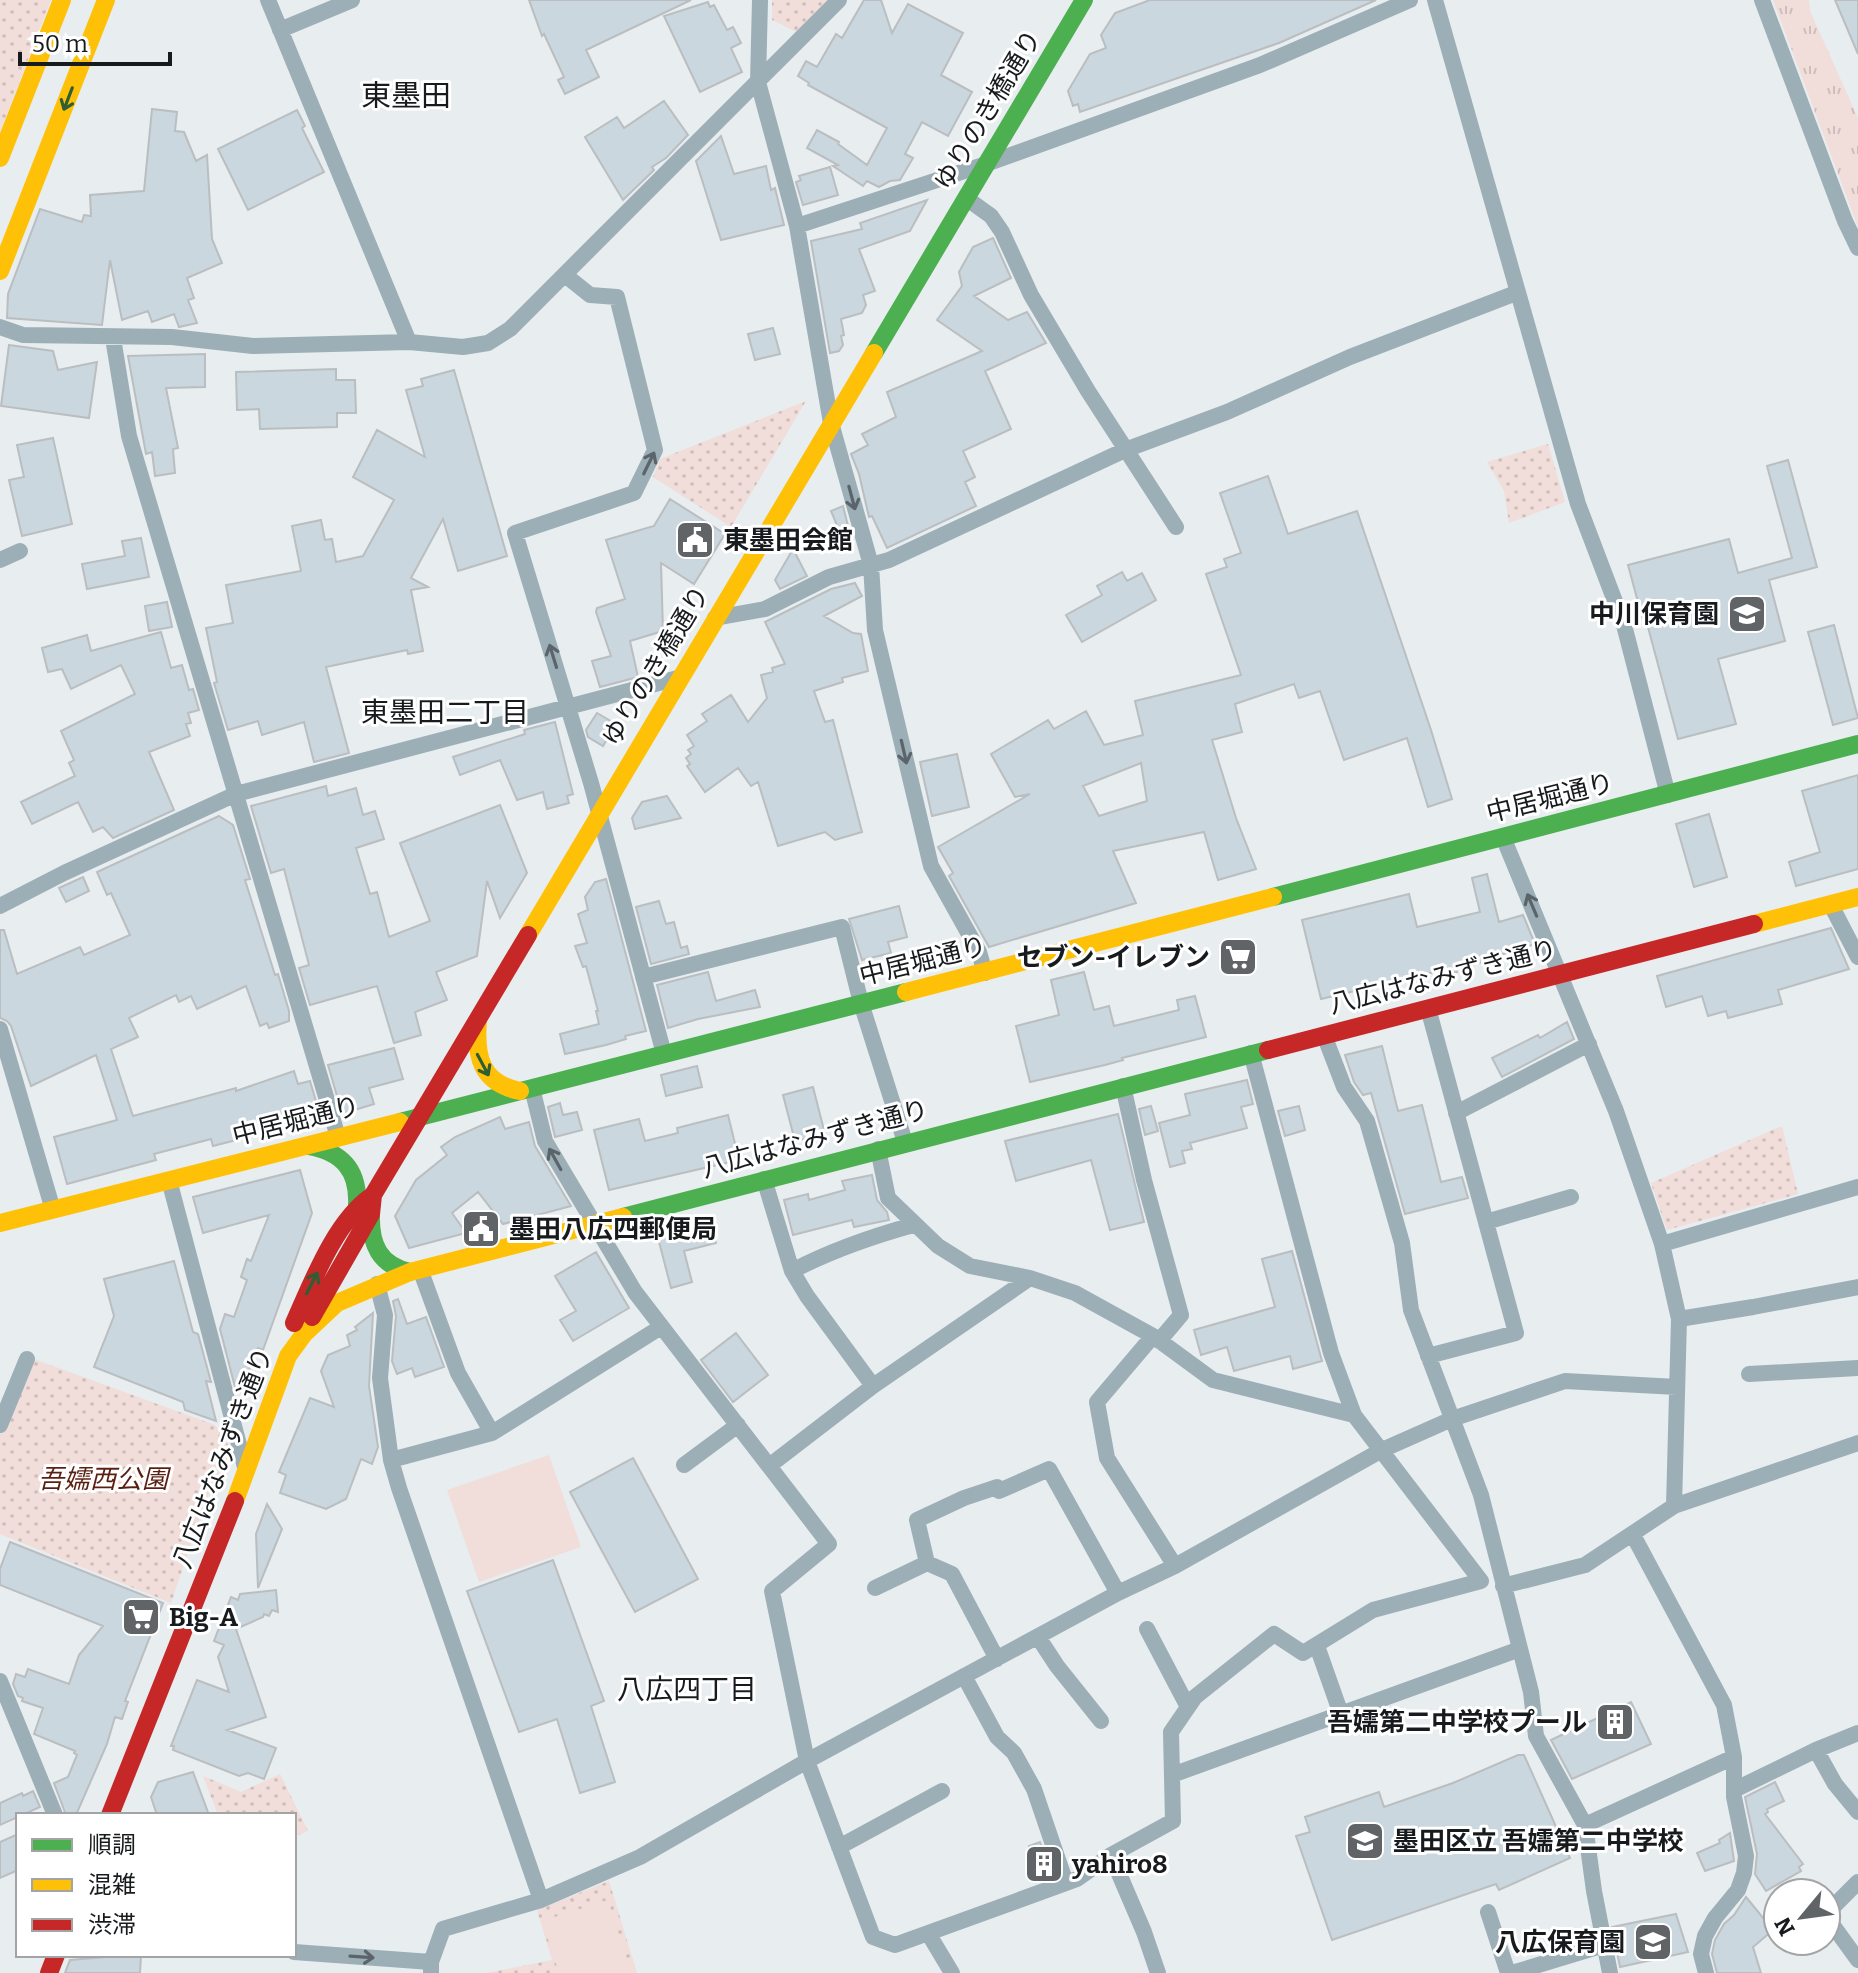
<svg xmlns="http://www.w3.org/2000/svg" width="1858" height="1973" font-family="Bitter,'Noto Sans JP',serif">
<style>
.grass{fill:url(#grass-tufts)}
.park{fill:url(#park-dots)}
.garden{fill:#f1ddd9}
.building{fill:#cad7de;stroke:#babec0;stroke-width:2;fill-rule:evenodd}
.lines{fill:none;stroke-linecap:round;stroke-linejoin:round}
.street{stroke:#9caeb6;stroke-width:16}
.fast{stroke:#4caf50;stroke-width:18}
.slow{stroke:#ffc107;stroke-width:18}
.jam{stroke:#c62828;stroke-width:18}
.oneway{stroke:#2f5e34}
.oneway2{stroke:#5a646a}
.labels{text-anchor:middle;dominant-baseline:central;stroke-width:6;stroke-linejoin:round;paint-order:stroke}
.street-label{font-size:26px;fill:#181b1d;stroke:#fff}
.poi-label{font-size:26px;font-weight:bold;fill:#181b1d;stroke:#fff;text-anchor:start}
.park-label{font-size:26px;font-style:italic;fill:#5a1f11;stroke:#fff}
.neighbourhood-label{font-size:28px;fill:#181b1d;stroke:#fff}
.quarter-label{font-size:30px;fill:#181b1d;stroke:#fff}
</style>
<defs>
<pattern id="grass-tufts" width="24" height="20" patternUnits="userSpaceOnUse" patternTransform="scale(2)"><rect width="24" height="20" fill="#f1ddd9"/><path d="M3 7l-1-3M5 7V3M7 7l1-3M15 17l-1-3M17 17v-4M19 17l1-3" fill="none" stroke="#cebdba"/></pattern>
<pattern id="park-dots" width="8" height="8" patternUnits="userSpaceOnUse" patternTransform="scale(2)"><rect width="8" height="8" fill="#f1ddd9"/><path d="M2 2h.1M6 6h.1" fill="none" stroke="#cebdba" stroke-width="1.8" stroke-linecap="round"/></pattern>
</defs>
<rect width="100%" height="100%" fill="#e8edf0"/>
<path class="grass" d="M1773,0H1809L1810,11L1858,118V227Z"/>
<path class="park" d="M0,0H51L0,132Z
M772,0H831L799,33L772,20Z
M806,401L731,527L653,477L660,459Z
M1548,444L1565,502L1509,523L1504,491L1487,462Z
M1782,1126L1798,1194L1667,1230L1651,1183Z
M31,1358L215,1425L231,1449L217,1484L206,1499L171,1603L0,1534V1434Z
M280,1774L308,1831L294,1837V1815H218L203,1776L241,1792Z
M609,1881L637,1973H486L552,1960L537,1910Z"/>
<path class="garden" d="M549,1455L581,1547L479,1582L447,1490Z
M608,1900L631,1973H559L542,1921Z"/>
<path class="building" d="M529,0H691L586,50L599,77L565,94L558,80L564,77L544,34L542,36Z
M864,0H881L892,33L908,4L963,33L941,75L972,92L948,136L922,122L905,154L913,158L900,180L890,181L879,187L867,181L863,186L833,166L838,165L807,148L817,130L839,142L838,144L867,165L887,128L808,85L809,83L798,76L806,61L817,67L836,34L842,38Z
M1150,0H1376L1279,43L1080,112L1078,104L1073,106L1068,91L1090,54L1106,48L1101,35L1115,13Z
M1835,0H1858V54Z
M708,2L710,7L714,5L727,30L733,27L741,43L731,48L742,72L700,92L664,16Z
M664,101L688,135L666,158L652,167L654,170L623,200L585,137L617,117L624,128Z
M152,109L177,112L175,131L184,132L196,161L207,155L212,239L222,263L187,278L194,298L188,300L197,323L179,327L174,314L152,322L148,311L122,320L110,260L102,325L7,318L8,294L40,209L82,222L84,215L91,216L90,195L144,191Z
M297,110L305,126L302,128L324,172L248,210L218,149Z
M721,136L734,174L766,166L771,190L775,188L784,225L721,240L696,161Z
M830,167L838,195L803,205L796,182L801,180L799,176Z
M927,200L910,231L859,249L875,291L863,295L866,305L862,313L841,319L844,335L841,336L843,345L839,351L830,353L811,241L862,229L860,223Z
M993,238L1011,278L974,296L1008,320L1027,312L1046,343L985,371L1011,429L963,451L975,477L965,482L976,506L887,548L872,516L869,517L859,474L851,454L868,445L862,434L896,417L887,392L982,351L937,320L962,286L959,272L973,247Z
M773,328L780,354L755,360L748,334Z
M9,345L53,351L58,370L97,362L89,418L1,406Z
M205,354V387L166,388L178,448L173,449L175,473L155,476L152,452L146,454L128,356Z
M336,369V380H355L356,413H337V427L260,429L259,409L237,410L236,372Z
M454,370L507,556L458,571L443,519L411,578L428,587L411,590L423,651L408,654L407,650L326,667L349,753L314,762L304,722L262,735L258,721L228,730L214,683L217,682L206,628L233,623L226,585L301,571L292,526L321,520L325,540L332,539L336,562L363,556L394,500L353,477L377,430L425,457L406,390L423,386L421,379Z
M53,438L72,524L22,536L9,480L24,477L17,445Z
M1788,460L1817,567L1769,580L1785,641L1718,659L1736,724L1678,739L1645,616L1642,617L1628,565L1729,539L1738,573L1792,558L1767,466Z
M1268,476L1288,534L1357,511L1431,730L1452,799L1428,807L1407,738L1344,760L1320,691L1299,698L1294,684L1235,704L1242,732L1212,740L1236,818L1256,869L1218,880L1204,832L1113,851L1136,903L989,947L949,876L953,873L938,847L1030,794L1015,797L991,754L1048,720L1054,729L1086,711L1104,745L1143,735L1135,701L1241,675L1206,574L1227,567L1224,559L1241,553L1220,493ZM1141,763L1147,801L1099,816L1083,786Z
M670,499L725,534L694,584L661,563L663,631L630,641L638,677L600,687L592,661L611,656L596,612L597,608L625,599L606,540L654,526Z
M843,506L848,526L839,530L831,511Z
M141,538L149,577L87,589L82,564L125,556L122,541Z
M793,549L807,576L780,589L775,580Z
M1122,572L1127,581L1142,573L1156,600L1082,642L1066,615L1102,595L1097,586Z
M855,583L862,596L824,616L853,633L861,634L868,671L842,678L843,682L814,691L825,722L833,720L862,832L835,840L825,832L778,846L758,782L751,786L738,768L705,792L687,766L690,764L686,758L691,754L688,750L694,746L687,735L707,721L702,714L731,695L748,722L767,698L761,675L773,672L772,668L785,664L765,622L831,589Z
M167,602L172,627L149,631L145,606Z
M1834,625L1858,718L1833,725L1808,632Z
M161,632L171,668L182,665L189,690L193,689L199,710L188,713L191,723L186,724L190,736L149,752L174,810L113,838L103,827L93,832L78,802L32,824L21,802L75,776L69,763L74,760L61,731L135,694L121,665L71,689L62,669L48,672L42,648L87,635L91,651Z
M597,713L616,724L603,746L588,737L586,730Z
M555,722L573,794L567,796L569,803L547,809L543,792L517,800L500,760L460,775L453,757L525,734L524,730Z
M957,754L969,807L932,816L920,762Z
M1858,775V869L1796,886L1789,862L1820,852L1802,791Z
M326,786L328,796L356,788L363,815L375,811L384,839L356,848L370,894L377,892L389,937L430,921L400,843L500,805L527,873L500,918L487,881L477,956L436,972L447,1000L415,1012L421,1035L394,1043L377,986L310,1005L299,968L309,965L284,869L271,873L251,806Z
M667,796L681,818L635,829L632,818L642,802Z
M1709,814L1727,877L1694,887L1676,824Z
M219,816L233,825L250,879L245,880L275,975L278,974L289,1011V1021L269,1028L267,1023L260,1026L246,986L197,1009L191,996L179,1002L176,995L129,1018L138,1037L111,1049L133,1116L236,1088V1091L294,1071L298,1084L310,1081L320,1115L286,1124L287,1127L213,1146L211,1139L154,1154L156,1160L67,1184L54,1137L117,1120L96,1055L31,1086L11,1026L7,1021L0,1018V930H4L17,974L80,947L84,955L130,935L111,893L107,895L97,872Z
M1487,874L1499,922L1523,915L1535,944L1491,958V960L1456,969L1457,972L1440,976L1439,971L1321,999L1302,920L1409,894L1417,927L1480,912L1472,878Z
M83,877L89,891L66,902L59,888Z
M606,879L646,1031L625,1036L626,1039L606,1045L565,1054L560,1034L599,1024L596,1011H598L586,966L583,967L575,946L587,943L578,914L588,910L585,897L595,882Z
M659,901L666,924L674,922L681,948L687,946L689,954L651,964L636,907Z
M899,906L907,937L888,942L891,953L862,960L849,919Z
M1831,928L1849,969L1778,990L1782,1004L1728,1018L1726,1011L1708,1016L1702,996L1666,1007L1657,976Z
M708,972L716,1001L755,990L760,1007L698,1019L668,1028L657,985Z
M1084,972L1094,1010L1109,1006L1114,1026L1179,1010L1177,1000L1195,996L1206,1037L1122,1058L1123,1060L1105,1065L1030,1082L1016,1026L1059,1015L1051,980Z
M1567,1022L1574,1039L1502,1077L1492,1058L1538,1035L1540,1038Z
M1382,1046L1398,1111L1422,1105L1441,1182L1462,1177L1468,1198L1405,1214L1371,1093L1363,1095L1354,1082L1345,1055Z
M394,1048L403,1079L369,1088L374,1104L345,1113L341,1110L328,1065Z
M697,1066L702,1087L666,1096L661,1075Z
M1247,1080L1253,1104L1241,1107L1247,1128L1190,1143L1192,1149L1182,1151L1185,1163L1170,1167L1159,1123L1190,1115L1185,1094Z
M813,1087L825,1134L795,1141L783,1095Z
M560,1103L563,1115L577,1112L582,1130L555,1137L548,1107Z
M1151,1106L1158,1131L1145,1135L1139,1109Z
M1299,1106L1305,1130L1285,1136L1278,1111Z
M1118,1114L1144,1222L1110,1230L1091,1160L1016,1181L1005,1141Z
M728,1115L739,1160L609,1190L594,1130L639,1119L645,1141L678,1133L677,1128Z
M500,1117L505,1129L529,1122L535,1146L571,1206L503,1224L478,1192L452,1213L466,1233L409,1248L395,1216L416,1180L447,1155L441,1147L455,1137Z
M300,1170L312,1213L263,1350L258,1348L240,1392L236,1391L220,1329L225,1314L234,1317L247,1280L241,1277L247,1259L251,1261L269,1215L203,1233L193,1197Z
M872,1175L877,1200L887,1212L889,1220L854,1227L852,1220L793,1235L784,1200L808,1194L809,1200L845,1190L842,1181Z
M710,1217L716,1243L684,1251L692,1282L671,1288L657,1234L686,1227L685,1223Z
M1292,1251L1322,1361L1293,1369L1290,1356L1234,1371L1227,1347L1201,1355L1194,1330L1275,1307L1262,1259Z
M596,1252L629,1308L573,1341L560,1320L576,1311L555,1276Z
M174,1261L193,1332L198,1334L211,1382L206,1381L216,1421L185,1410L183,1402L94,1367L114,1316L104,1279Z
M398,1299L407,1324L426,1317L444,1367L415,1377L412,1368L397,1374L392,1361L396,1316L393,1301Z
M373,1313L369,1386L378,1447L372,1464L361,1459L346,1499L326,1509L280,1493L286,1475L279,1472L310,1398L334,1407L321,1371L328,1355L350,1346L347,1335L357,1330L355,1327Z
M736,1333L768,1375L733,1402L701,1360Z
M633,1458L698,1579L635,1612L570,1492Z
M267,1504L282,1529L258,1588L256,1534Z
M10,1542L163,1603L125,1701L128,1702L122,1719L115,1717L107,1744L76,1815H66L54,1783L68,1777L77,1755L74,1753L75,1751L34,1734L43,1708L22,1701L23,1698L18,1696L13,1684L16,1674L25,1677L28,1669L69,1684L79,1655L103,1626L0,1585V1569Z
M553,1560L604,1701L591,1706L615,1782L580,1793L557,1719L519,1732L467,1591Z
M276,1590L278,1612L272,1610L269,1616L264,1614L263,1617L236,1629L266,1717L227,1730L276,1748L264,1779L248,1773L239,1776L173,1750L174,1746H171L197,1680L229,1692L218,1657L224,1645L214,1641L231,1597L238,1600L240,1594Z
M1631,1702L1651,1744L1572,1779L1551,1740Z
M1518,1755H1524L1570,1858L1499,1890L1496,1884L1332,1940L1296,1836L1310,1832L1305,1817L1379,1792L1384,1807L1453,1783Z
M193,1772L209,1815H157L151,1797L158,1782Z
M1775,1782L1784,1801L1767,1809L1768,1812L1765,1814L1803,1864L1799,1867L1801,1871L1766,1891L1755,1874L1757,1854L1745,1797Z
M33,1791L40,1807L0,1825V1803L22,1793L23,1796Z
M1730,1833L1734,1861L1705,1871L1697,1853L1720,1843L1719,1840Z
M18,1834V1870L0,1878V1842Z
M1040,1842L1052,1876L1040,1881L1029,1846Z
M1746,1897L1773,1930L1753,1947L1761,1973H1717L1712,1954L1715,1940L1724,1924L1734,1915Z
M1676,1914L1688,1952L1620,1967L1612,1927Z
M129,1955H141L140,1973H65L70,1960Z"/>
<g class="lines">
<path class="street" d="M268,0L409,342
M760,0L758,82L797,226L831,423L871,565L875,630L931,866L979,952L985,973
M1435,0L1578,504L1624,625L1668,795
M1762,0L1845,221L1858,248
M280,30L352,0
M966,198L991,216L1002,232L1031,295L1088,391L1176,527
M797,226L986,164L1260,65L1410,0
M565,275L590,295L617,297L655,450L634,493L515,533L591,783L664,1054
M0,327L23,335L172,337L253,346L409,342L463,347L488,343L510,329L839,0
M113,338L129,436L338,1137
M0,560L20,551
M715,618L765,609L829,577L889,560L1125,450L1227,412L1350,357L1516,293
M1503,837L1616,1111L1662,1244L1679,1319L1674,1506
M1831,905L1858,957
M0,906L64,873L236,794L678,678
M643,977L842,927L861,1003L905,1142
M1428,1008L1516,1333L1428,1356
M0,1029L53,1210
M1324,1035L1344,1087L1367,1121L1402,1243L1411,1310L1481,1495L1531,1692L1536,1736L1585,1825L1594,1891L1610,1973
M1251,1053L1331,1353L1354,1415
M1123,1086L1144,1180L1181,1315L1159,1341
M532,1088L545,1141L635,1292L829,1544L772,1591L807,1761L873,1937L895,1945L1077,1879L1111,1855L1173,1821L1171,1732L1195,1697L1274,1634L1303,1653L1373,1610L1481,1581L1354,1415L1213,1380L1153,1336L1075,1293L1030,1278L970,1266L938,1246L888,1198L878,1149
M1456,1113L1589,1044
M764,1179L792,1271L807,1296L873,1386
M169,1180L246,1471
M1486,1222L1571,1197
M1662,1244L1858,1187
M420,1269L458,1373L492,1433
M792,1271C832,1250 870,1237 913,1225
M377,1284L385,1315L380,1378L391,1460L399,1488L541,1900
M1679,1319L1753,1307L1858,1287
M1153,1336L1097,1402L1107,1458L1175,1566
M1749,1374L1858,1368
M0,1425L27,1359
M391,1460L492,1433L661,1327
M684,1465L738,1425
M769,1466L873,1386L1030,1278
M1633,1535L1724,1705L1734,1757V1797L1746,1856L1744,1873L1738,1890L1715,1918L1705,1936L1701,1954L1706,1973
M1503,1586L1585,1565L1674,1506L1858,1443
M875,1588L927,1563
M1147,1629L1188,1707
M1038,1637L1057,1666L1101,1721
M1317,1646L1341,1714
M997,1659L952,1574L927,1563L917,1520L964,1498L997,1487L999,1491L1049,1469L1118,1593
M964,1676L997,1737L1014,1753L1034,1789L1066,1883
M0,1681L55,1815
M1816,1750L1835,1784L1858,1812
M1172,1775L1520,1649
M1734,1790L1816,1750L1858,1733
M1585,1825L1734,1757
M839,1847L942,1791
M1111,1855L1144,1932L1158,1973
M1488,1912L1508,1973
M1826,1914L1858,1882
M1826,1916L1858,1960
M928,1933L952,1973
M294,1952L431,1962
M431,1973V1962L443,1929L541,1900L640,1857L807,1761L1118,1593L1175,1566L1382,1450L1452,1419L1565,1381L1677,1387
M1512,1973L1604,1945"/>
<path class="fast" d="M874,353L1084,0
M1273,897L1858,744
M400,1122L906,992
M308,1146C343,1152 359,1171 357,1206
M371,1214C370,1244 379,1265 410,1272
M623,1217L1268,1050"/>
<path class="slow" d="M0,158L62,0
M0,271L106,0
M1754,924L1858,897
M528,935L874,353
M906,992L1273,897
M478,1021C475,1057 481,1083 520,1091
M0,1223L400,1122
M235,1501L288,1356L304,1334L337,1303L410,1272L623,1217"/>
<path class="jam" d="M1268,1050L1754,924
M312,1317L371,1214L373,1195L528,935
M294,1323C312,1283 335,1221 372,1196
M110,1815L235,1501
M49,1973L56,1955"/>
</g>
<defs><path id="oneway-shaft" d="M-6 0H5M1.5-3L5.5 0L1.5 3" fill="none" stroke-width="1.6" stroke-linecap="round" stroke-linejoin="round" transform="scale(2)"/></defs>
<g class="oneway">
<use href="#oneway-shaft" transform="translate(68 99) rotate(111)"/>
<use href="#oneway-shaft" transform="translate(483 1065) rotate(62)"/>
<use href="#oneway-shaft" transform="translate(312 1283) rotate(-63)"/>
</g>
<g class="oneway2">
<use href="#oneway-shaft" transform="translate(649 463) rotate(-64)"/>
<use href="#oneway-shaft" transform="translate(852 498) rotate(75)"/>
<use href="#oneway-shaft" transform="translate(553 656) rotate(-107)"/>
<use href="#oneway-shaft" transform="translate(904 752) rotate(77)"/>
<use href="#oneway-shaft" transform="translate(1532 905) rotate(-113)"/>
<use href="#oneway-shaft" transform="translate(555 1159) rotate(-119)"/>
<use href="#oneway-shaft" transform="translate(362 1957) rotate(4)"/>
</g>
<defs>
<symbol id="civic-square" viewBox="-11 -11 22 22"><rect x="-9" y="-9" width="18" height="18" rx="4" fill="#616467" stroke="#fff"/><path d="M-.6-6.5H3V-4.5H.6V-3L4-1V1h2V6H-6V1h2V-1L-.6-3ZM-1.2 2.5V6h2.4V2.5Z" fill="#fff"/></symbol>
<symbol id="school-square" viewBox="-11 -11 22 22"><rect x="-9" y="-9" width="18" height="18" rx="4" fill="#616467" stroke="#fff"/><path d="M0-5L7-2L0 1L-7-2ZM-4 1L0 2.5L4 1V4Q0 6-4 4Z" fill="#fff"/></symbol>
<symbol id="supermarket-square" viewBox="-11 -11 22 22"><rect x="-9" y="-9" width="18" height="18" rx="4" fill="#616467" stroke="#fff"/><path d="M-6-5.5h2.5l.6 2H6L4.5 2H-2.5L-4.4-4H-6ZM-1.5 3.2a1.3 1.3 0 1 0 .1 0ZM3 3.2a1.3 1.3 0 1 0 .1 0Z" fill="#fff"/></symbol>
<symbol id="building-square" viewBox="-11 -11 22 22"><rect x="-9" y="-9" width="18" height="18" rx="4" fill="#616467" stroke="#fff"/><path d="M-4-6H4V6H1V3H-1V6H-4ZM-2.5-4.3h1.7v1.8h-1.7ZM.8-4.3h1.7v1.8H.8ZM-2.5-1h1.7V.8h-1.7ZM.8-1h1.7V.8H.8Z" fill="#fff"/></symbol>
</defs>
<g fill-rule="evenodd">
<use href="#civic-square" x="673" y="518" width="44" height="44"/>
<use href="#school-square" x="1725" y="592" width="44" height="44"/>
<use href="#supermarket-square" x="1216" y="935" width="44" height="44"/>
<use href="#civic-square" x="459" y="1207" width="44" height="44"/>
<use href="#supermarket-square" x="119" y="1595" width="44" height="44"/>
<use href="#building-square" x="1593" y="1700" width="44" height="44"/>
<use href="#school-square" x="1343" y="1819" width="44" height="44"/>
<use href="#building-square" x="1022" y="1842" width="44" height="44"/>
<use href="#school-square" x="1631" y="1920" width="44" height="44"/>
</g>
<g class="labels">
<g class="street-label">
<text transform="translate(988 110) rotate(-59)">ゆりのき橋通り</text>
<text transform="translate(656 666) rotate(-59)">ゆりのき橋通り</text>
<text transform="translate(1550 798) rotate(-14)">中居堀通り</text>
<text transform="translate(923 961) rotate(-14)">中居堀通り</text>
<text transform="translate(1443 977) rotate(-14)">八広はなみずき通り</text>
<text transform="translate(296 1121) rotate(-14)">中居堀通り</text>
<text transform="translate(815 1139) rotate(-15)">八広はなみずき通り</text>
<text transform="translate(223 1458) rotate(-69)">八広はなみずき通り</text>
</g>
<g class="poi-label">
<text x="723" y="540">東墨田会館</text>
<text x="1719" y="614" text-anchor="end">中川保育園</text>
<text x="1210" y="957" text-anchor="end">セブン-イレブン</text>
<text x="509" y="1229">墨田八広四郵便局</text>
<text x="169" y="1617">Big-A</text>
<text x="1587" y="1722" text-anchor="end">吾嬬第二中学校プール</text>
<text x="1393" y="1841">墨田区立 吾嬬第二中学校</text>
<text x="1072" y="1864">yahiro8</text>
<text x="1625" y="1942" text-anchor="end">八広保育園</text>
</g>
<g class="park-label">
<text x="103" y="1479">吾嬬西公園</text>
</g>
<g class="neighbourhood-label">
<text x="445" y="712">東墨田二丁目</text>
<text x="687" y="1689">八広四丁目</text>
</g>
<g class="quarter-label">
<text x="406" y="96">東墨田</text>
</g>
</g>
<rect x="16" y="1813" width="280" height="144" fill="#ffffff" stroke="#a3a4a5" stroke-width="2"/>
<rect x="32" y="1839" width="40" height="12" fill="#4caf50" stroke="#a3a4a5" stroke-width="2"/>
<text x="88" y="1853" font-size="24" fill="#181b1d">順調</text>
<rect x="32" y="1879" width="40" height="12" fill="#ffc107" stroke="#a3a4a5" stroke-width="2"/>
<text x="88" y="1893" font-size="24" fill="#181b1d">混雑</text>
<rect x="32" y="1919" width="40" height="12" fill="#c62828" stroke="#a3a4a5" stroke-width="2"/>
<text x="88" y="1933" font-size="24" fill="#181b1d">渋滞</text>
<g transform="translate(1802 1917) rotate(241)"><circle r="38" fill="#ffffff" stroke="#a3a4a5" stroke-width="2"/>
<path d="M0-6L14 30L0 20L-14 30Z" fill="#616467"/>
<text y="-12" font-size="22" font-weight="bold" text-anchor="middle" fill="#181b1d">N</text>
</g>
<path d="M20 52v12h150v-12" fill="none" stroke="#181b1d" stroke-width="4"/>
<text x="32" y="52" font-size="24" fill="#181b1d" stroke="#ffffff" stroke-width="6" paint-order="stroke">50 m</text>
</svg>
